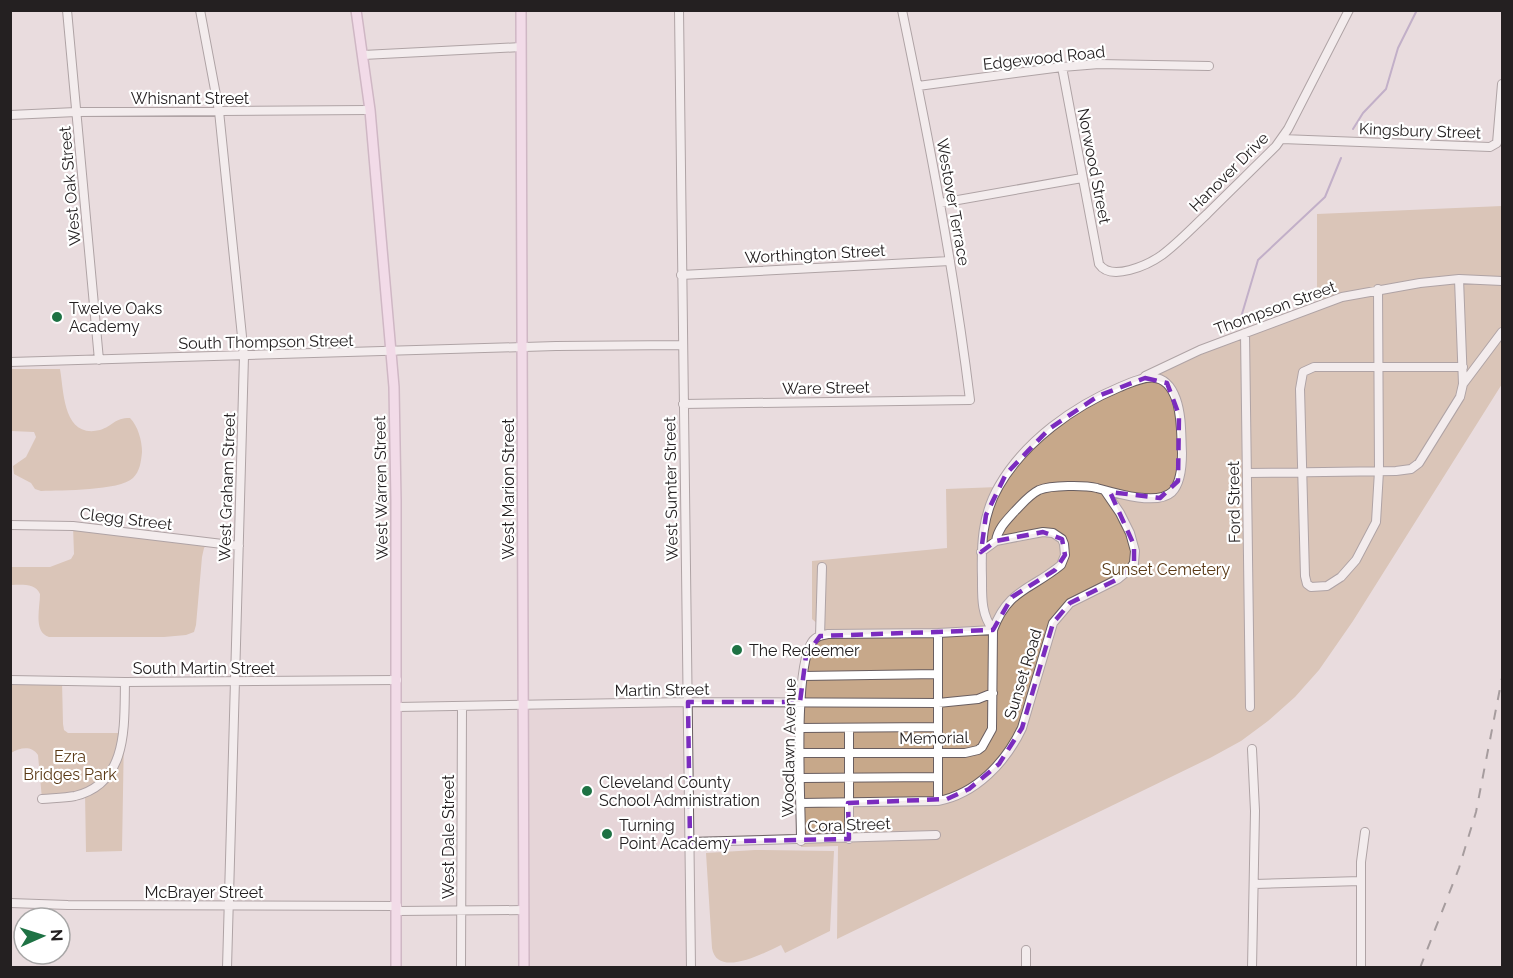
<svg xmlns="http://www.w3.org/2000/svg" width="1513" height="978" font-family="Raleway,sans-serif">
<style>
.built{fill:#e3cdd1}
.green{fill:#c7a88a}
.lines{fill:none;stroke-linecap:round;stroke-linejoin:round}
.stream{stroke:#9278ad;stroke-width:2}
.minor-casing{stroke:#695e60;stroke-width:10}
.major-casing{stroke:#b089a5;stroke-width:12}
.minor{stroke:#fff;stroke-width:8}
.major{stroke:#fddaf4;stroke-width:9}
.rail{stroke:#554f50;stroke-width:2;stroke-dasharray:10 10;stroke-linecap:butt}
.marked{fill:none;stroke:#7b2cbf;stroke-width:4.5;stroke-dasharray:12 8;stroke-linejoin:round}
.poi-dot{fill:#1e7244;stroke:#fff;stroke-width:2}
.labels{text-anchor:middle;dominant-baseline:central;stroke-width:4.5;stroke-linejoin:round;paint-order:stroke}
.street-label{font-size:16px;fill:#242021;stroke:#fff}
.poi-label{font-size:16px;fill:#242021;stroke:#fff;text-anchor:start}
.park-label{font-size:16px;fill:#593814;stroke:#fff}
</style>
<rect width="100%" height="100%" fill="#e9dcde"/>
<path class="built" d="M688,702L691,967H524V706Z"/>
<path class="green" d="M1502,206V384L1353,621L1319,670L1295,697L1268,721L1241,741L1210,758L837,939L838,846L801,847L800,703L804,670L820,626L812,619V561L947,548L946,489L998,487L1049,429L1098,396L1317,305V214Z
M10,369H60C64,392 63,439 100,430C113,426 114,418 130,418C138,426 142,441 142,452C141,462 140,471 133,478C119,491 62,490 41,491L35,489L31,483L14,474L13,466L26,457L36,437L34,432L11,431Z
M73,526L208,543L204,548L202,557L196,625L194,632L186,635L164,637H49C33,632 40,608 40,594C35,583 22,585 11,585L10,567H50L71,559L74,554Z
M11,680L62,681L63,724L64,730L68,733H124L122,851L86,852L85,792L42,799L38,755C31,745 20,748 11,753Z
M755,850L834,851L830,931L785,953L781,945C762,954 717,978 712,948L706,853Z"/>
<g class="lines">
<path class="stream" d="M1353,129L1363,113L1386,89L1398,48L1417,10
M1239,324L1258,260L1325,197L1341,158"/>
<defs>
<path id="minor" d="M67,10L99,360
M200,10L219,111L244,356L227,968
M679,10L691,968
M363,55L521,47
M1062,67L1099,264C1111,282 1148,265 1162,255C1178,243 1192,228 1207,214C1230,191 1253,169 1276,146L1288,129L1349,10
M918,86L1062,67L1099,64L1209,66
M10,115L76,112L370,110
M1282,139L1490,147L1497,143L1502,84
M941,203L1082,178
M681,275L950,261
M1459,279L1463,384
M1378,289L1379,471L1376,522L1356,560L1341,577L1327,586L1311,587L1307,584L1305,576L1300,389L1303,372L1314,367H1463
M1245,333L1250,707
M10,362L556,346L682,345
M1145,376L1200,350L1342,297L1420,283L1459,279L1502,281
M683,404L970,400C954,269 929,140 902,10
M1247,473L1396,471L1411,469L1419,463L1460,397L1463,384L1502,332
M10,525L73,526L239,546
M993,630C981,614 982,597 982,578C981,545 982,515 999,486C1025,441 1074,406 1120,387C1144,377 1165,368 1176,399C1182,416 1181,435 1182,453C1182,465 1181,483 1172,492C1157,506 1115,493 1097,488C1085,485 1051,485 1039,490C1029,495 1022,504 1015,511C1007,520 998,528 996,541
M820,636L822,567
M803,676L938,674
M10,680L125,682L397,680
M397,707L688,702L938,703L978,699L993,693
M800,728L938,727
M1252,749L1255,811L1252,968
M801,753H965L978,750L982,747L992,729L993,630C1008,589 1031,590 1061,565L1065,555L1064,544L1062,539L1053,533L1043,532L996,541L981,552
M801,778L938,777
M42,799C53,798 64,798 75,796C129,783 124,724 125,682
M938,801V633
M801,803L938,801C976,794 1006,762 1022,728L1053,623L1070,603L1118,579L1130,569L1134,563L1135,551L1130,533L1120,513L1105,491
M849,839V728
M801,841C801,801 793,670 812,642C816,636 822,635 828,634L938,633L993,630
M690,842L936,835
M1254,884L1361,881
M10,903L68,905L397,906
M397,911L524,910
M461,968L462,706
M1026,968V950
M1361,968V862L1365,832"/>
<path id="major" d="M356,10L370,110L394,387L396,501V968
M521,10L524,968"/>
</defs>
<use href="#minor" class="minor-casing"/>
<use href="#major" class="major-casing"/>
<use href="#minor" class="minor"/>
<use href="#major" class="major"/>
<path class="rail" d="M1420,968L1459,868L1476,812L1502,678"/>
</g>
<path d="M0 0H1513V978H0ZM1145,378L1167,383L1179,415L1178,481L1160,498L1110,492L1134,545V563L1118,579L1070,603L1053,623L1022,728L999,764L969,789L947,799L848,803L849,839L690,842L688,702H800L806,656L820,636L993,630L1012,597L1055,570L1065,555L1062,539L1043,532L996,541L981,552L986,515L1006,474L1049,429L1098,396Z" fill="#e9dcde" fill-opacity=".55" fill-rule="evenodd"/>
<path class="marked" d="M1145,378L1167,383L1179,415L1178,481L1160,498L1110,492L1134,545V563L1118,579L1070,603L1053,623L1022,728L999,764L969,789L947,799L848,803L849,839L690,842L688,702H800L806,656L820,636L993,630L1012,597L1055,570L1065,555L1062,539L1043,532L996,541L981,552L986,515L1006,474L1049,429L1098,396Z"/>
<g class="poi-dot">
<circle cx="57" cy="317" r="6"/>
<circle cx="737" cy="650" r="6"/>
<circle cx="587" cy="791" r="6"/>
<circle cx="607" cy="834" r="6"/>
</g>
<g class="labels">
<g class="street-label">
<text transform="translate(1044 58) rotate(-6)">Edgewood Road</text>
<text x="190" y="98">Whisnant Street</text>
<text transform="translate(1420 131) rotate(2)">Kingsbury Street</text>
<text transform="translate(1094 166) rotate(79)">Norwood Street</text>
<text transform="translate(1229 172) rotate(-45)">Hanover Drive</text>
<text transform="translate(70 186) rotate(-95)">West Oak Street</text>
<text transform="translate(953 202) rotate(80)">Westover Terrace</text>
<text transform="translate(815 254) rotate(-3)">Worthington Street</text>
<text transform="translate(1275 308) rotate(-20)">Thompson Street</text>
<text transform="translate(266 342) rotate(-1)">South Thompson Street</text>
<text transform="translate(826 388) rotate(-1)">Ware Street</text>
<text transform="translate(227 487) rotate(-88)">West Graham Street</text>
<text transform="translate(381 488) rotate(-91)">West Warren Street</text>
<text transform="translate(508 489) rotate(-90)">West Marion Street</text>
<text transform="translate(671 489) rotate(-91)">West Sumter Street</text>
<text transform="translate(1234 502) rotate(-91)">Ford Street</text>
<text transform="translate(126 519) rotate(7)">Clegg Street</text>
<text x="204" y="668">South Martin Street</text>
<text transform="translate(1023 674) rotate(-73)">Sunset Road</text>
<text transform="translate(662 690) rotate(-1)">Martin Street</text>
<text transform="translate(934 738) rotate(-1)">Memorial</text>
<text transform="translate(789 748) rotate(-89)">Woodlawn Avenue</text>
<text transform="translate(849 825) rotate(-2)">Cora Street</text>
<text transform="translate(448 837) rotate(-90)">West Dale Street</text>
<text x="204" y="892">McBrayer Street</text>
</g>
<g class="poi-label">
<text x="69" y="308">Twelve Oaks<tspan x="69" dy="18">Academy</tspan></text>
<text x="749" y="650">The Redeemer</text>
<text x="599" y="782">Cleveland County<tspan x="599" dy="18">School Administration</tspan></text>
<text x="619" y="825">Turning<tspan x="619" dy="18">Point Academy</tspan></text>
</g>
<g class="park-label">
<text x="1166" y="569">Sunset Cemetery</text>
<text x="70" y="756">Ezra<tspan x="70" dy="18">Bridges Park</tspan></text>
</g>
</g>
<rect width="1513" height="978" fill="none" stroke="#242021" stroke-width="24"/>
<g transform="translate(42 936) rotate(87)"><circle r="28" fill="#ffffff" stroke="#a7a6a6" stroke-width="1.5"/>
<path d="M0-4.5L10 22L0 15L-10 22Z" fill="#1e7244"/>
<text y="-9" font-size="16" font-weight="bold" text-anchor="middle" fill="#242021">N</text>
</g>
</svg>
